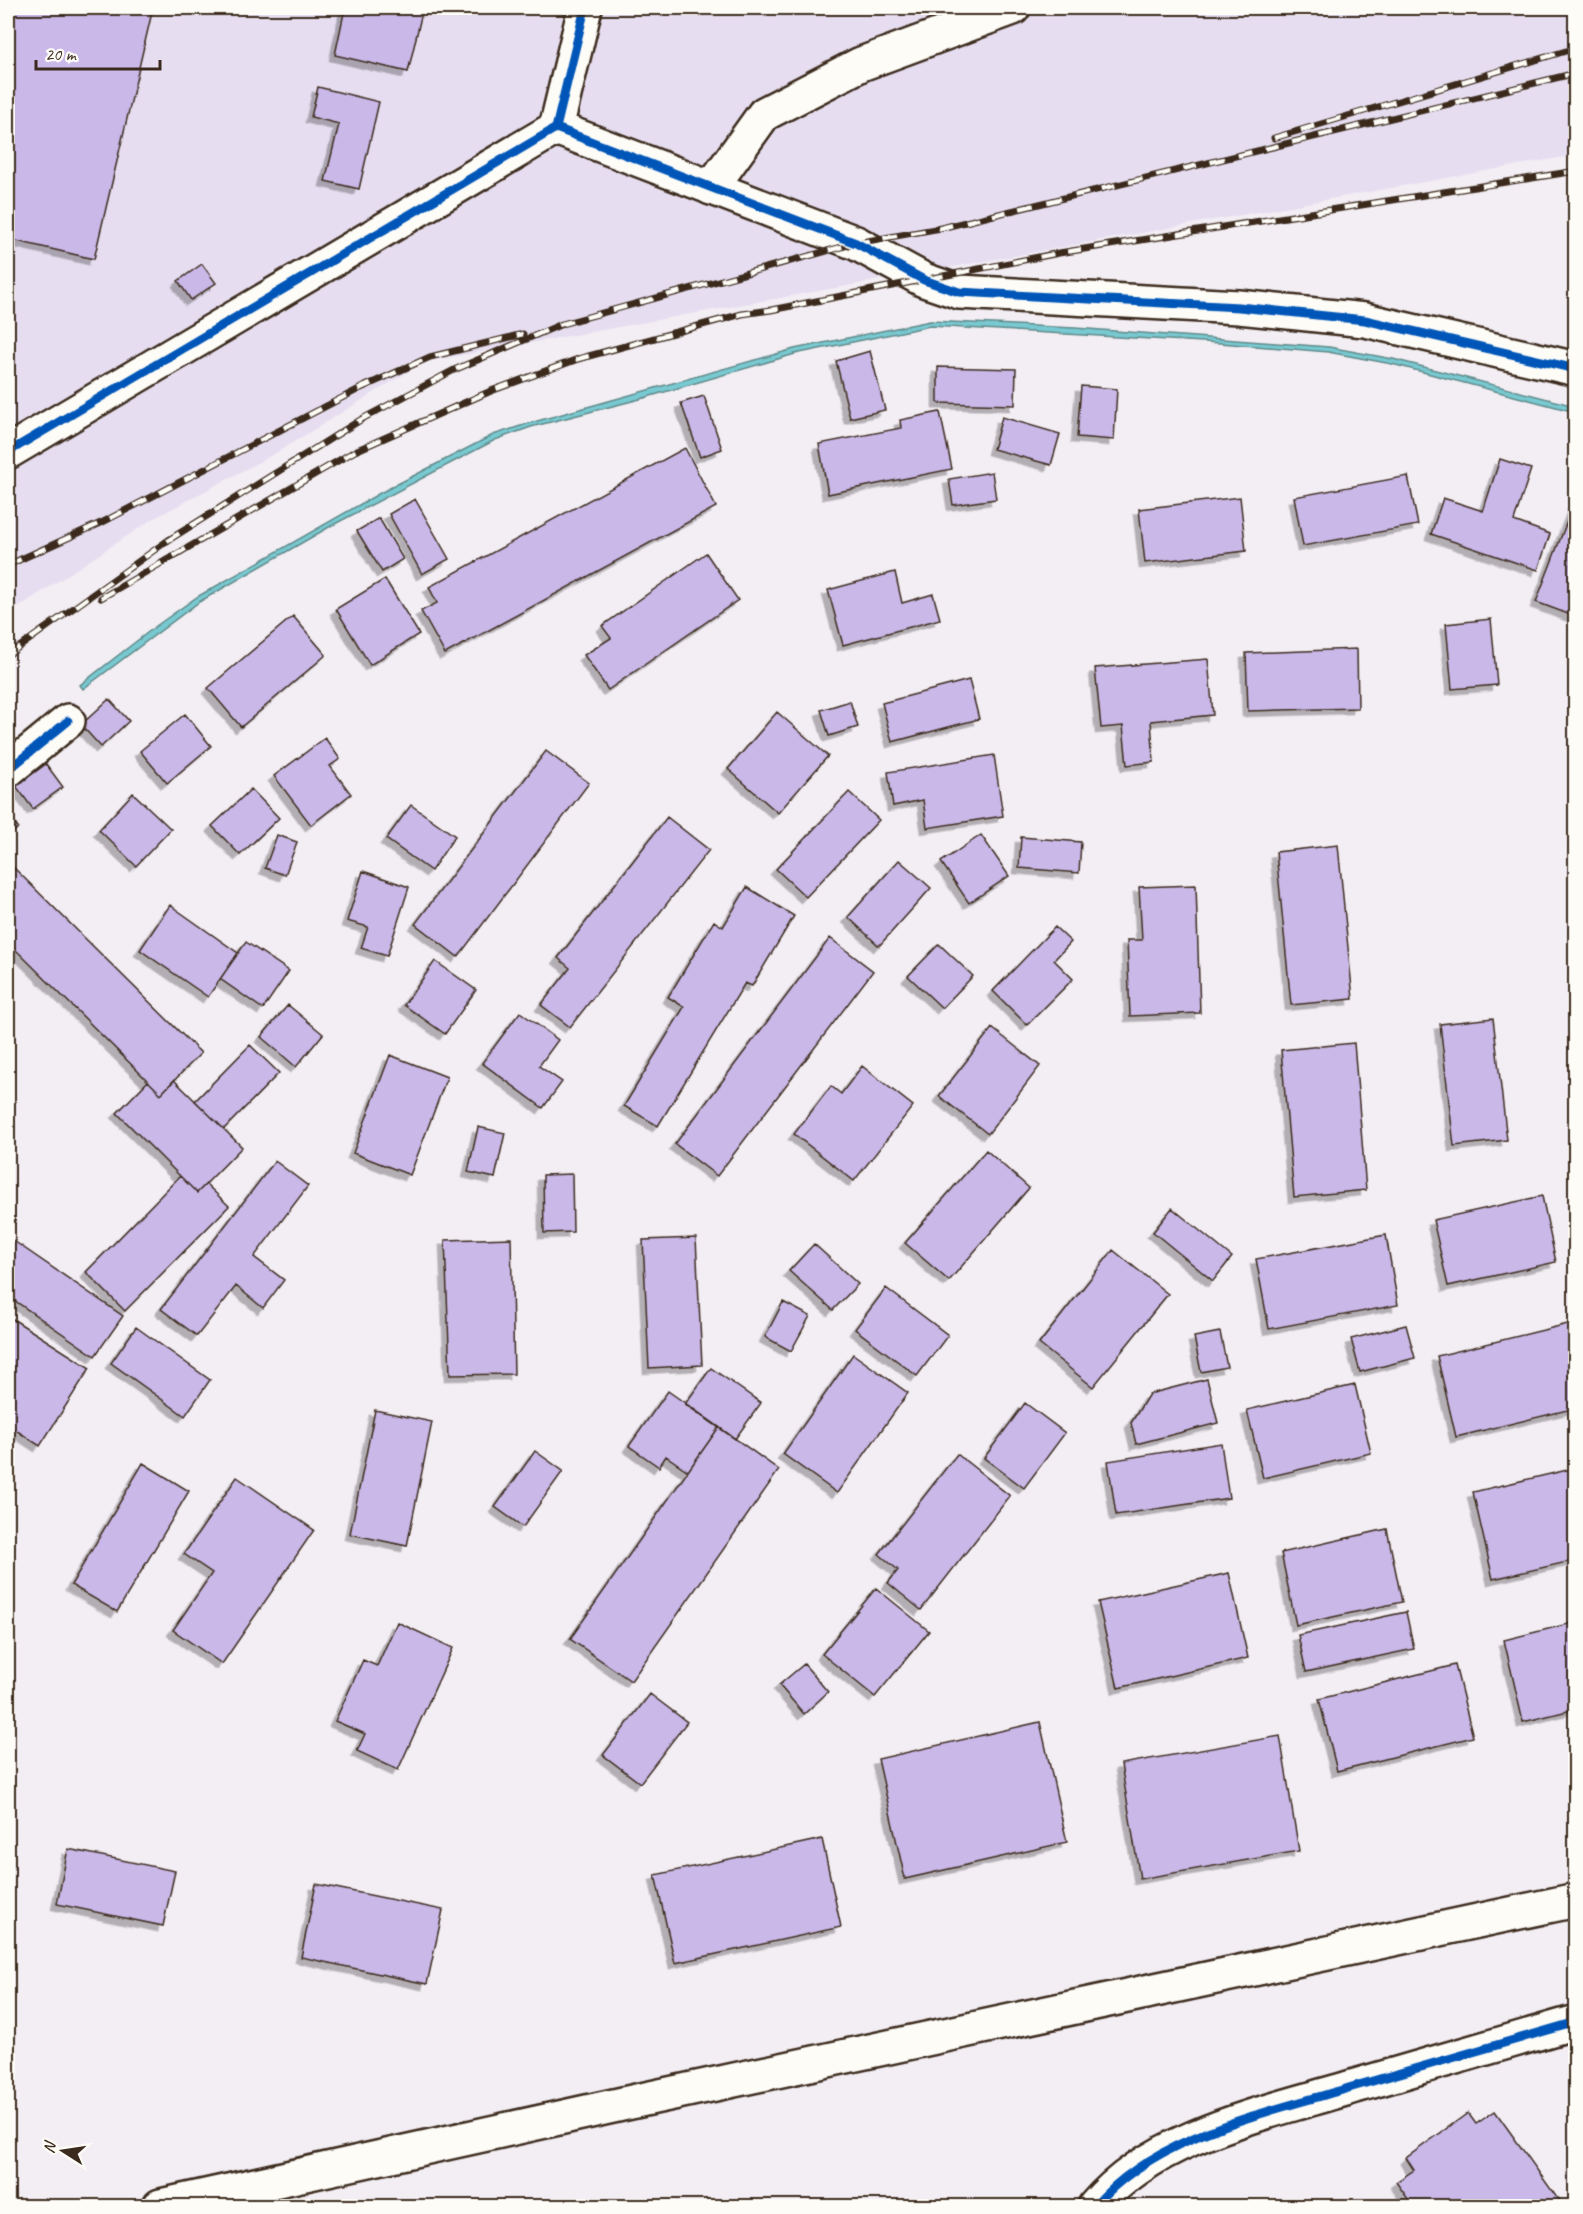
<svg xmlns="http://www.w3.org/2000/svg" width="1583" height="2214" font-family="Caveat,sans-serif">
<style>
.built{fill:#e6def0}
.water{fill:#78c9d1;stroke:#608989;stroke-width:1.5}
.building{fill:#c9b8e8;stroke:#3b2a1e;stroke-width:1.5;filter:url(#shadow)}
.lines{fill:none;stroke-linecap:round;stroke-linejoin:round}
.street-casing{stroke:#3b2a1e;stroke-width:38}
.secondary-casing{stroke:#3b2a1e;stroke-width:38}
.street{stroke:#fdfcf7;stroke-width:33}
.secondary{stroke:#fdfcf7;stroke-width:33}
.rail-casing{stroke:#3b2a1e;stroke-width:7}
.rail{stroke:#fdfcf7;stroke-width:4.5;stroke-dasharray:14;stroke-linecap:butt}
.cycleway-casing{stroke:#fdfcf7;stroke-width:13}
.cycleway{stroke:#0057b8;stroke-width:9}
</style>
<defs>
<filter id="shadow"><feDropShadow dx="-5.5" dy="5.5" stdDeviation="0" flood-color="#0004"/></filter>
</defs>
<rect width="100%" height="100%" fill="#f3eef4"/>
<filter id="ink" filterUnits="userSpaceOnUse"><feTurbulence type="fractalNoise" baseFrequency=".0167" numOctaves="2"/><feDisplacementMap in="SourceGraphic" scale="12" xChannelSelector="R" yChannelSelector="G"/><feConvolveMatrix kernelMatrix="1 2 1 2 8 2 1 2 1" color-interpolation-filters="sRGB"/></filter>
<g filter="url(#ink)">
<path class="built" d="M8,8H1575V155L424,362L276,453L153,519L8,614Z"/>
<path class="water" d="M930,321L1075,328L1329,347L1393,359L1575,406V412L1392,364L1328,352L1220,343L930,326L795,354L644,398L531,427L495,440L331,526L199,602L83,689L80,685L156,626L197,597L380,493L493,435L530,423L794,349Z"/>
<path class="building" d="M8,8H153L94,259L8,239Z
M345,8H423L408,72L335,55Z
M318,87L379,102L359,189L325,181L339,124L311,117Z
M202,264L216,283L191,300L178,281Z
M870,351L885,410L850,418L836,361Z
M938,367L1016,369L1015,405L938,403Z
M1081,386L1117,389L1114,440L1077,437Z
M704,396L722,449L700,457L681,403Z
M940,412L952,469L828,494L819,444L901,428L900,420Z
M1002,417L1060,434L1051,465L993,449Z
M685,448L716,507L445,654L421,611L437,603L429,587Z
M1500,459L1531,469L1514,521L1550,534L1538,570L1431,534L1443,498L1483,511Z
M992,472L996,499L953,505L949,479Z
M1408,476L1418,525L1303,546L1294,497Z
M1240,497L1246,551L1145,563L1139,509Z
M1576,498V617L1536,602Z
M415,499L449,559L422,574L389,514Z
M379,518L403,559L382,572L357,531Z
M706,553L738,600L608,690L584,655L611,638L602,626Z
M895,572L902,603L933,594L940,619L843,645L828,590Z
M385,579L419,634L370,665L336,609Z
M293,616L326,655L241,727L208,688Z
M1491,619L1497,685L1452,689L1446,624Z
M1357,649L1358,708L1248,711L1246,653Z
M1208,659L1213,715L1151,721L1154,762L1127,765L1123,726L1101,728L1095,668Z
M969,680L979,719L892,742L882,703Z
M109,699L129,721L101,747L81,725Z
M850,701L858,727L829,736L821,710Z
M777,712L828,756L778,813L728,769Z
M185,714L211,746L167,783L140,751Z
M325,738L340,759L330,766L351,794L311,825L274,776Z
M546,751L589,783L458,957L415,924Z
M994,755L1003,816L927,828L923,800L893,806L888,772Z
M46,764L63,787L33,809L16,786Z
M251,789L279,818L240,855L212,826Z
M849,792L879,820L806,897L776,869Z
M133,793L171,829L136,866L99,830Z
M411,805L455,836L431,871L386,839Z
M8,813L18,828L8,836Z
M667,817L709,850L570,1027L541,1005L570,968L558,958Z
M277,835L297,842L285,875L265,868Z
M981,835L1009,876L969,903L941,862Z
M1021,837L1081,842L1079,873L1019,868Z
M1338,845L1353,999L1291,1005L1276,852Z
M899,860L931,888L879,946L848,917Z
M9,863L201,1053L161,1094L13,947L8,953V865Z
M363,871L409,887L387,956L361,948L368,927L347,921Z
M1196,885L1200,1013L1130,1016L1127,940H1142L1139,887Z
M747,887L794,916L752,986L745,983L658,1126L624,1106L684,1007L668,997L714,921L723,927Z
M170,905L238,953L208,997L140,950Z
M1055,927L1071,942L1054,960L1073,979L1027,1025L993,991Z
M830,938L873,971L717,1176L675,1144Z
M246,942L289,971L263,1009L220,979Z
M939,944L973,976L942,1008L908,976Z
M435,961L476,990L445,1034L404,1005Z
M288,1005L323,1034L296,1067L261,1037Z
M520,1012L558,1040L539,1066L562,1082L543,1108L482,1063Z
M1493,1018L1507,1140L1454,1146L1440,1024Z
M992,1028L1040,1066L988,1134L939,1096Z
M1354,1043L1366,1190L1294,1197L1281,1050Z
M250,1045L279,1073L224,1129L195,1101Z
M390,1055L447,1077L410,1175L353,1153Z
M862,1066L913,1106L854,1181L794,1134L831,1086L841,1094Z
M174,1080L242,1147L197,1193L117,1113L148,1081L161,1094Z
M478,1127L505,1133L495,1178L468,1172Z
M986,1150L1029,1188L949,1281L905,1243Z
M275,1161L308,1186L254,1257L284,1280L263,1308L236,1286L197,1336L161,1309Z
M572,1174L573,1232L544,1233L543,1175Z
M180,1176L197,1193L206,1184L229,1206L125,1311L86,1272Z
M1542,1196L1556,1262L1448,1286L1433,1220Z
M1172,1208L1232,1257L1213,1281L1153,1232Z
M1386,1235L1398,1305L1269,1329L1256,1259Z
M8,1237L123,1316L95,1356L8,1296Z
M511,1238L514,1374L450,1375L445,1240Z
M696,1238L702,1365L649,1368L643,1240Z
M814,1244L858,1284L833,1310L789,1271Z
M1113,1250L1168,1294L1093,1387L1039,1344Z
M886,1288L948,1335L917,1376L855,1329Z
M783,1302L810,1316L791,1351L765,1337Z
M8,1316L90,1368L40,1446L8,1425Z
M1576,1322V1408L1456,1437L1437,1356Z
M1406,1325L1415,1358L1360,1372L1351,1339Z
M136,1327L210,1380L185,1416L111,1363Z
M1220,1332L1227,1367L1201,1372L1194,1337Z
M853,1354L908,1393L837,1493L783,1454Z
M711,1368L761,1403L735,1439L685,1404Z
M1207,1379L1218,1423L1136,1444L1131,1423L1149,1394Z
M1355,1385L1371,1453L1263,1478L1247,1410Z
M668,1391L719,1427L688,1471L666,1456L659,1467L629,1446Z
M1025,1403L1065,1433L1024,1488L984,1458Z
M375,1410L432,1422L407,1546L350,1534Z
M719,1427L779,1470L631,1681L570,1639Z
M1221,1443L1229,1498L1116,1515L1108,1461Z
M535,1451L563,1471L523,1527L495,1507Z
M957,1454L1010,1496L921,1610L888,1583L898,1570L879,1554Z
M143,1463L189,1491L117,1612L71,1585Z
M1576,1468V1560L1493,1579L1473,1492Z
M237,1477L314,1530L222,1664L173,1630L212,1573L184,1554Z
M1387,1529L1402,1602L1296,1625L1281,1553Z
M1229,1573L1248,1658L1118,1688L1098,1602Z
M876,1588L929,1631L875,1697L822,1654Z
M1406,1612L1414,1649L1306,1672L1298,1635Z
M397,1622L453,1648L398,1770L357,1751L365,1734L335,1721L363,1660L377,1666Z
M1576,1622V1709L1523,1722L1504,1640Z
M804,1664L828,1692L804,1714L779,1685Z
M1455,1665L1473,1737L1337,1771L1319,1699Z
M650,1694L687,1722L640,1783L603,1755Z
M1040,1722L1067,1842L905,1879L878,1759Z
M1280,1736L1299,1851L1140,1879L1121,1764Z
M822,1839L841,1927L675,1963L655,1875Z
M68,1849L175,1871L163,1926L57,1904Z
M316,1884L443,1910L427,1984L301,1957Z
M1495,2111L1560,2202L1554,2206H1413L1396,2182L1414,2170L1406,2158L1468,2113L1476,2124Z"/>
<g class="lines">
<defs>
<path id="street" d="M711,188L764,114L861,64L1013,8
M8,770L68,721
M1095,2206C1155,2135 1266,2113 1352,2087C1426,2065 1501,2044 1576,2022"/>
<path id="secondary" d="M556,128L856,243L924,280L959,292L1239,307L1365,320L1576,369
M8,452L556,128L585,8
M160,2206L636,2101L1576,1900"/>
</defs>
<use href="#street" class="street-casing"/>
<use href="#secondary" class="secondary-casing"/>
<use href="#street" class="street"/>
<use href="#secondary" class="secondary"/>
<defs>
<path id="rail" d="M1274,138L1576,48
M8,565L103,522L361,388L430,357L523,334
M101,598L355,451L491,391L578,359L742,314L771,310L1059,253L1576,171
M8,655L167,541L362,419L454,370L562,324L856,243L941,228L1576,73"/>
</defs>
<use href="#rail" class="rail-casing"/>
<use href="#rail" class="rail"/>
<defs>
<path id="cycleway" d="M556,128L856,243L924,280L959,292L1239,307L1365,320L1576,369
M8,452L556,128L585,8
M8,770L68,721
M1095,2206C1155,2135 1266,2113 1352,2087C1426,2065 1501,2044 1576,2022"/>
</defs>
<use href="#cycleway" class="cycleway-casing"/>
<use href="#cycleway" class="cycleway"/>
</g>
</g>
<rect width="1583" height="2214" fill="none" stroke="#fdfcf7" stroke-width="30"/>
<rect x="15" y="15" width="1553" height="2184" fill="none" stroke="#3b2a1e" stroke-width="2" filter="url(#ink)"/>
<g transform="translate(63 2151) rotate(282)" stroke="#fdfcf7" stroke-width="4.5" paint-order="stroke">
<path d="M0-4.5L10 22L0 15L-10 22Z" fill="#3b2a1e"/>
<text y="-9" font-size="16" font-weight="bold" text-anchor="middle" fill="#3b2a1e">N</text>
</g>
<path d="M36 60v9h124v-9" fill="none" stroke="#3b2a1e" stroke-width="3"/>
<text x="45" y="60" font-size="18" fill="#3b2a1e" stroke="#fdfcf7" stroke-width="4.5" paint-order="stroke">20 m</text>
</svg>
